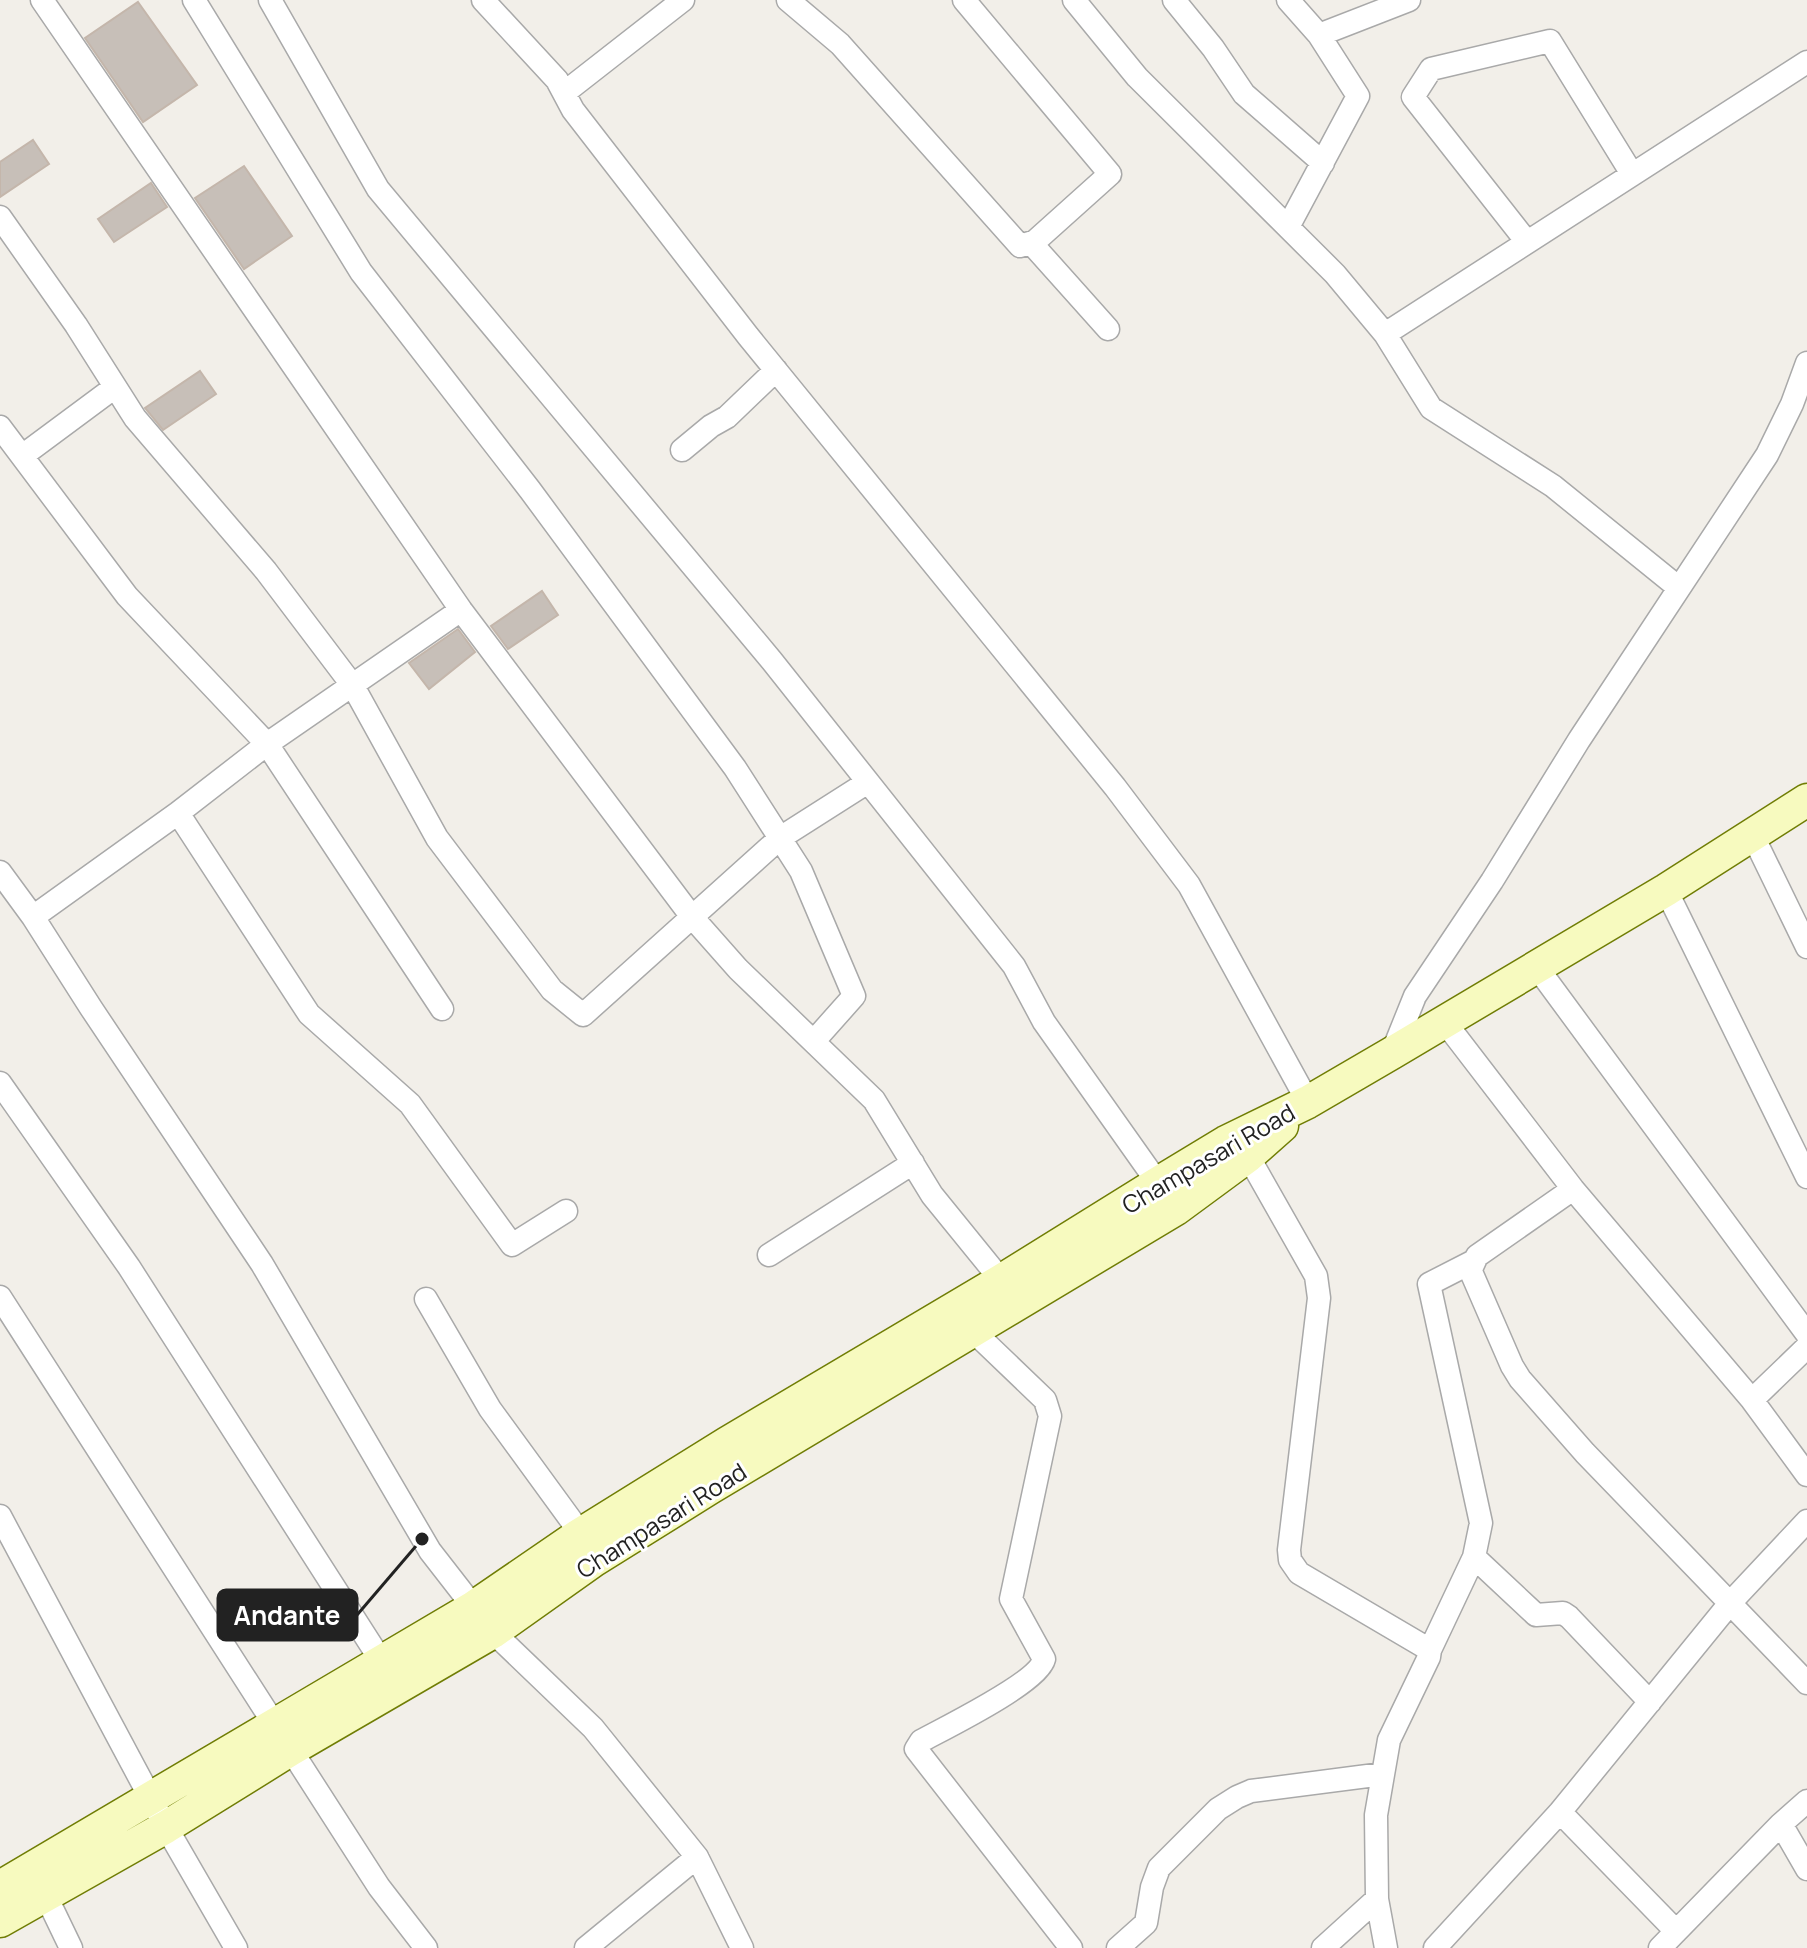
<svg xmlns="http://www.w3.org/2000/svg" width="1807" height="1948" font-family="Manrope,sans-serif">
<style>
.building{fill:#c7bfb8;stroke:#c4b6ab;stroke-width:2}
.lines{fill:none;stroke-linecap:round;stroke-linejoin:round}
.minor-casing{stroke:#a9a9a9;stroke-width:25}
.secondary-casing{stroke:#707d05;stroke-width:35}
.minor{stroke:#fff;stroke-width:22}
.secondary{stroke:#f7fabf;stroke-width:32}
.labels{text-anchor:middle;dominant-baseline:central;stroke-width:6;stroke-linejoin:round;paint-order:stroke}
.street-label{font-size:24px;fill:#222;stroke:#fff}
.leader{fill:none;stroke:#222;stroke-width:3}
.callout-dot{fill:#222;stroke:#fff;stroke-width:3}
.callout{fill:#222;stroke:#222;stroke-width:3}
.callout-label{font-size:26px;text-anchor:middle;font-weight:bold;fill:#fff}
</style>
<rect width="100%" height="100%" fill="#f2efe9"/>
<!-- building -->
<path class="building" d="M138,2L197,85L143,122L85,38Z
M33,140L49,164L0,197V162Z
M244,166L292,236L244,269L195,198Z
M151,183L167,207L114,242L98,219Z
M200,371L216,394L163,430L145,408Z
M542,591L558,615L508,649L491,626Z
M458,629L475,652L429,689L409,663Z"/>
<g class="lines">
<defs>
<path id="minor" d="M42,0L461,610L692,917L738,969L874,1100L932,1195L1010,1291
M194,0L361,272L530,490L735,768L801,871L854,996L814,1041
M270,0L378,189L772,661L1014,966L1044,1022L1165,1193
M483,0L557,80L573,110L748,336L1115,787L1189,885L1308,1102
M788,0L840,44L1020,246L1036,241
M964,0L1110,174L1032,244L1108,329
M1074,0L1137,77L1335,274L1385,334L1431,408L1553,486L1679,588
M1174,0L1213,48L1244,94L1323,163
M1288,0L1319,35L1409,0
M564,93L683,0
M0,217L76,325L135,418L266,571L353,686L437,838L552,990L583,1015L780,838L868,782
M1288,227L1358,96L1319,35
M1527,242L1413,97L1431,69L1550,41L1632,174
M1385,334L1807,62
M0,427L127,596L267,744L442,1009
M682,450L711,426L727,417L776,370
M22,456L115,387
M178,813L309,1014L410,1104L512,1245L566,1211
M1752,834L1807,947
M0,872L33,917L91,1008L262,1264L430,1551L493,1632L593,1728L697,1857L742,1948
M1666,890L1807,1177
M33,917L178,813L267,744L461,610
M1536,966L1807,1334
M1444,1021L1573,1189L1752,1400L1807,1475
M1392,1053L1415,996L1492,881L1579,740L1767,455L1792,404L1807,363
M0,1083L129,1267L389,1673
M1248,1156L1316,1276L1319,1298L1289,1550L1290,1560L1299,1573L1430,1650L1429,1657L1389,1740L1376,1815L1377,1899L1386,1948
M1573,1189L1477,1256L1471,1269L1472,1274L1512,1366L1520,1379L1585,1453L1807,1683
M769,1255L913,1163
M0,1297L379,1887L426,1948
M426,1299L490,1409L571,1520L586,1547
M972,1330L1045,1400L1050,1416L1011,1599L1044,1659C1039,1682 945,1728 921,1741L916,1749L1071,1948
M1752,1400L1807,1347
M0,1516L166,1827L236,1948
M1474,1557L1536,1615L1563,1613L1569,1617L1650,1702
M1430,1650L1474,1557L1481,1523L1429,1284L1474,1261
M1560,1812L1676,1931
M1781,1824L1807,1869
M45,1894L71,1948
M586,1948L697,1857
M1118,1948L1146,1923L1152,1887L1159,1868L1218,1809L1237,1797L1251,1791L1383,1774
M1323,1948L1377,1899
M1435,1948L1560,1812L1731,1602L1807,1521
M1660,1948L1781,1824L1807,1801"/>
<path id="secondary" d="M0,1887L474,1607L579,1535L727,1443L1002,1280L1158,1183L1226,1142L1308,1102L1392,1053L1666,890L1807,800
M0,1921L166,1827L290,1750L493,1632L593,1561L710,1488L1176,1209L1248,1156L1282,1126"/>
</defs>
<!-- minor casing -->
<use href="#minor" class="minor-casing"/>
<!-- secondary casing -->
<use href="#secondary" class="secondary-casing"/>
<!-- minor -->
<use href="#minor" class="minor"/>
<!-- secondary -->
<use href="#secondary" class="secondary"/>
</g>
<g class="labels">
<!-- street labels -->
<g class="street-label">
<text transform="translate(1208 1158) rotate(-30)">Champasari Road</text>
<text transform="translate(661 1520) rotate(-32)">Champasari Road</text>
</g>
</g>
<!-- callouts -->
<path class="leader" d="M422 1539L357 1615"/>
<circle class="callout-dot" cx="422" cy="1539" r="8"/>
<rect class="callout" x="218" y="1590" width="139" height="50" rx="8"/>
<g class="callout-label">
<text x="287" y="1625">Andante</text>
</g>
</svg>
